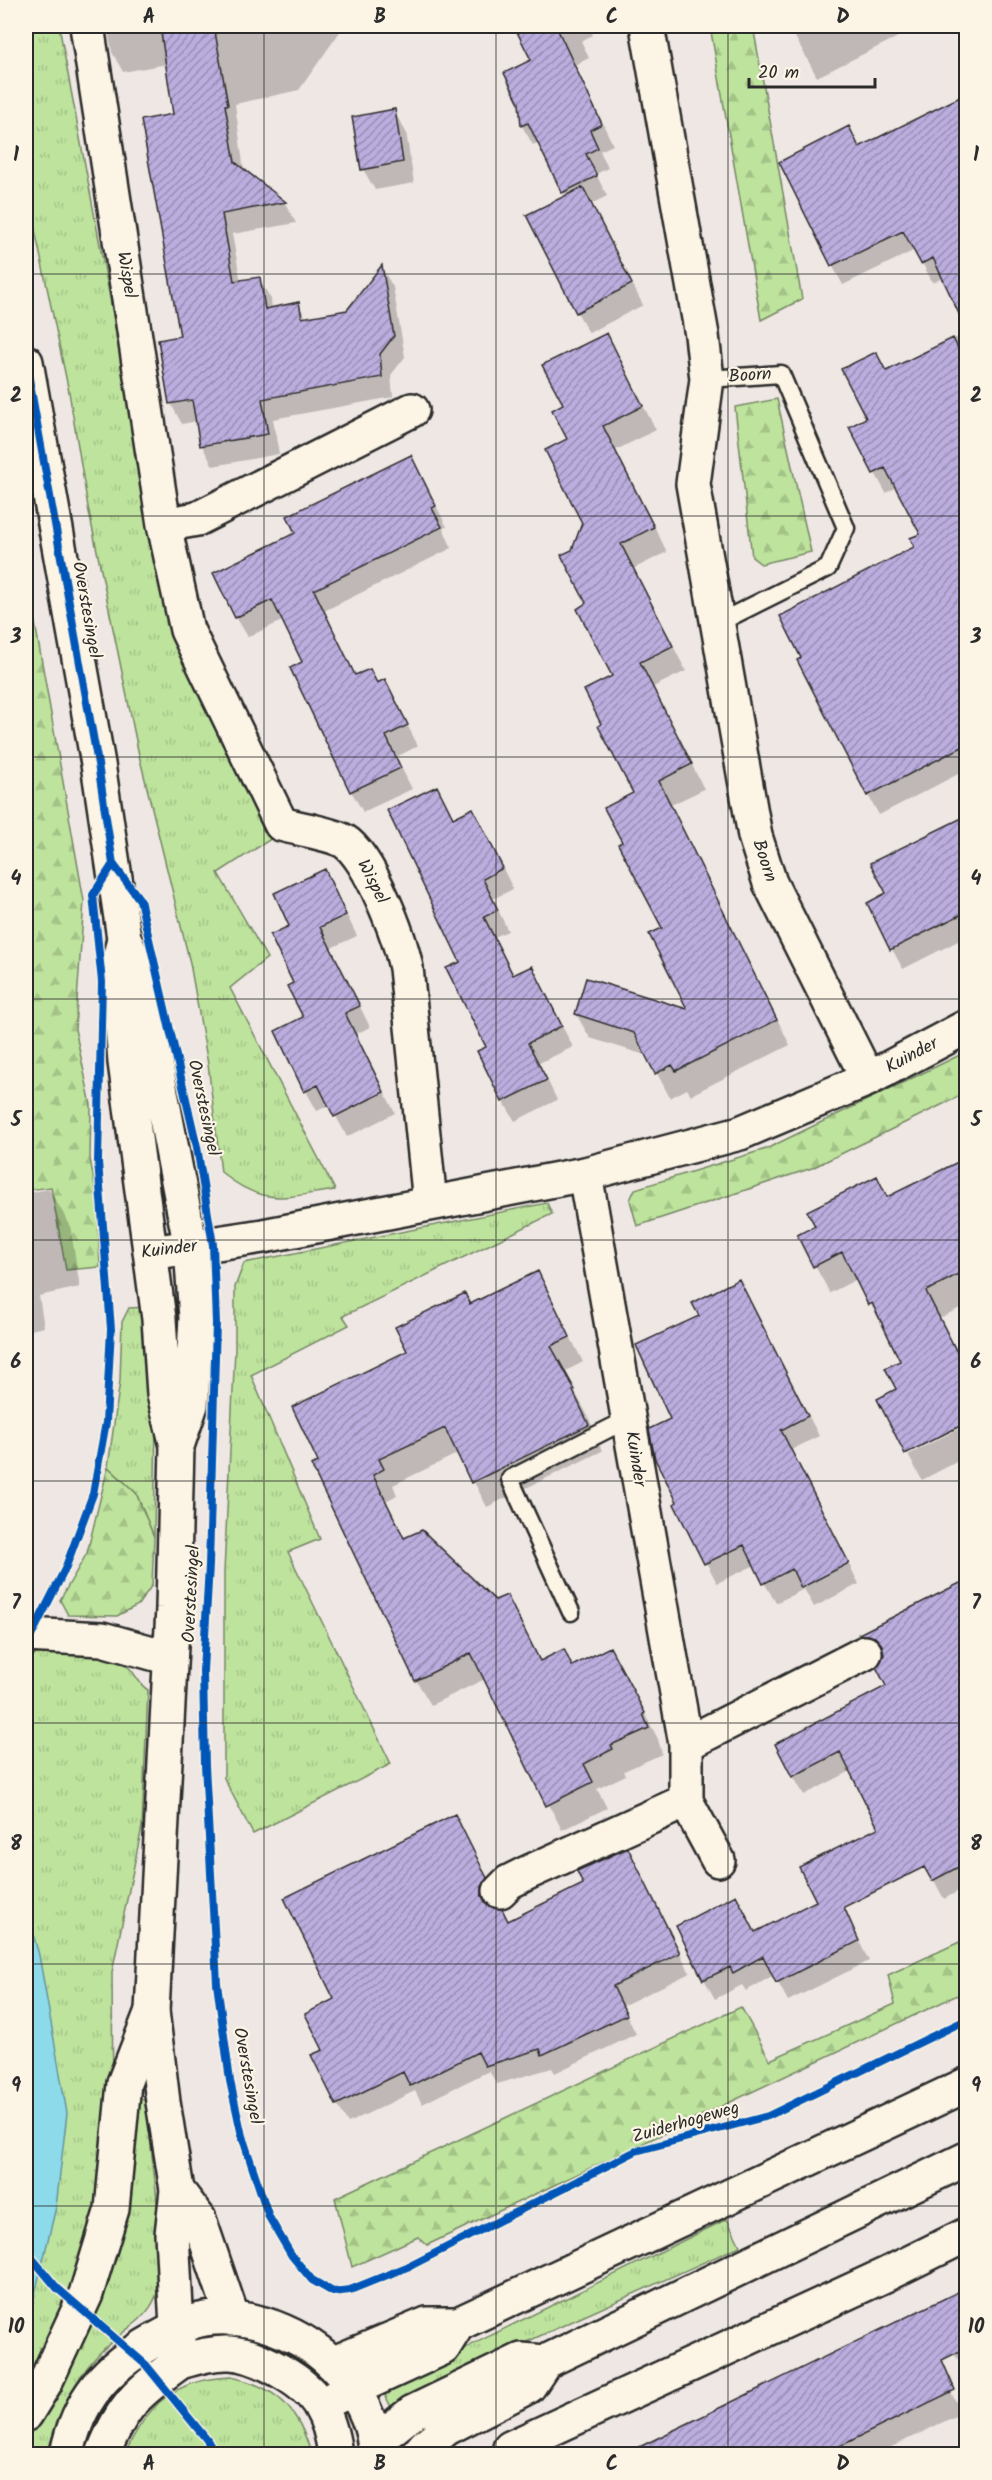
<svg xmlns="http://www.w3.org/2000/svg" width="992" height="2480" font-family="Kalam,sans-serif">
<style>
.grass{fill:url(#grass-tufts);stroke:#748764;stroke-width:1.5}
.forest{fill:url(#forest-firs);stroke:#748764;stroke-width:1.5}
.water{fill:#8cdaea;stroke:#65949e;stroke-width:1.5}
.shadow{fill:#0003}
.building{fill:url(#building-hatch);stroke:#2b2b2b;stroke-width:1.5}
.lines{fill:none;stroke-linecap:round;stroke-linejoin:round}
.lane-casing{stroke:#2b2b2b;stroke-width:21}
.street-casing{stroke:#2b2b2b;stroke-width:38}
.secondary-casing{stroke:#2b2b2b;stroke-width:38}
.primary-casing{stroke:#2b2b2b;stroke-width:38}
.lane{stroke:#fcf5e5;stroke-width:16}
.street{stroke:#fcf5e5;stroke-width:33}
.secondary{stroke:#fcf5e5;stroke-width:33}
.primary{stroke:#fcf5e5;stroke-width:33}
.cycleway-casing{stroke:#fcf5e5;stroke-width:11}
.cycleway{stroke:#0057b8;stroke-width:8}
.grid{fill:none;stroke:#2b2b2b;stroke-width:1.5;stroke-opacity:0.55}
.labels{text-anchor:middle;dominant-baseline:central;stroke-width:4.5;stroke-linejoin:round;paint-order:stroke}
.street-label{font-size:18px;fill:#2b2b2b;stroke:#fcf5e5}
.neatline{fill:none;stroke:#2b2b2b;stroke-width:2}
.grid-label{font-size:20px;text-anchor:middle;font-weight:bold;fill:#2b2b2b}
</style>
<defs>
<pattern id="grass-tufts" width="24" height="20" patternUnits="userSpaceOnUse" patternTransform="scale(1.5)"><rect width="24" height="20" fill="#bee39d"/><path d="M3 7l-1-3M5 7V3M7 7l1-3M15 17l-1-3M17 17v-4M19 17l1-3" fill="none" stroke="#a3c387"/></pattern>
<pattern id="forest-firs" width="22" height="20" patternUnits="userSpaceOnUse" patternTransform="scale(1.5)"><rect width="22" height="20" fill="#bee39d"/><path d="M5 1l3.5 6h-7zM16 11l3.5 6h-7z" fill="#a3c387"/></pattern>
<pattern id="building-hatch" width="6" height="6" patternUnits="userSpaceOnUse" patternTransform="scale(1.5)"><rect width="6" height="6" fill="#bbadde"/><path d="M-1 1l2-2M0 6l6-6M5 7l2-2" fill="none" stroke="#988db4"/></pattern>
</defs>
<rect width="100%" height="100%" fill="#efe7e4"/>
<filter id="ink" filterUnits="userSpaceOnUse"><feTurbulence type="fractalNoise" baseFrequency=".0167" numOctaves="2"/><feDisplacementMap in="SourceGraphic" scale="12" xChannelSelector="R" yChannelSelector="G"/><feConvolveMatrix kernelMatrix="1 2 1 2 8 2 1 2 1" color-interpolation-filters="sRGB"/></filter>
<g filter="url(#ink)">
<!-- grass -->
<path class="grass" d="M26,26H59L173,635L280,833L218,873L267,958L230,988L335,1190C285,1197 263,1207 221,1172L208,1064L190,963L139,755L88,507L69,392L26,187Z
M547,1203L552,1214L343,1316L349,1325L251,1375L320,1539L288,1552L391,1764L253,1834L224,1778V1572L235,1350V1287L244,1263Z
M148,1307L156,1419L154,1537L136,1493L108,1467L120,1381L122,1322L129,1308Z
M43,1652C68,1654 101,1650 123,1663C135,1669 137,1684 148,1690L142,1827L112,1972L113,2105L90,2247L26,2394V1658Z
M142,2099L146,2101L164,2263C155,2326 134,2316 97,2356C71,2384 57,2418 47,2454H26V2439L41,2417L128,2197L139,2100Z
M727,2219L740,2246L513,2348L391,2407L382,2389Z
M231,2377C277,2387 299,2409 311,2454H125C147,2404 175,2379 231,2377Z"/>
<!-- forest -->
<path class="forest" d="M710,26H753L802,299L761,320Z
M777,399L811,552L761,564L752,557L735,407Z
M26,572L84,901L75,1029L91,1105L90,1158L97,1200L100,1267L66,1270L51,1187L28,1190L26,1175Z
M966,1052V1093L812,1168L637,1226L630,1200L635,1189L766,1149Z
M108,1467L136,1493L154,1537L152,1585L138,1605L117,1616L68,1615L60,1600L87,1553Z
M966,1939V1991L427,2245L418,2237L352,2267L335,2198L741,2007L770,2060L895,2004L888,1975Z"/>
<!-- water -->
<path class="water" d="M26,1909L39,1955L67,2113L56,2207L26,2331Z"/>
<!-- shadow -->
<path class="shadow" d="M107,26H344L299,90L235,104L244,171L285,203L296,223L232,234L241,282L259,279L271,299L272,309L298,304L307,319L348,312L382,268L393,287L405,357L391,375L393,397L273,419L279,454L213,466L202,446L197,421L182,424L171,404L182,338L174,115L167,64L123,72L112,52Z
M517,26H589L593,35L581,41L589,58L575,65L613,145L600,151L608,168L596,174L607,196L591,204L643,305L589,333L577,312L566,197L539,142L533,145L522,126L520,103L533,60Z
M789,26H920L817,77Z
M966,95V215L959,219L966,236V326L944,277L933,283L915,250L843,285L832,265L860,149Z
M394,111L406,132L414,183L375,190L363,169Z
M966,333V452L935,468L960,515L966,511V770L879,815L868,795L916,547L922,534L897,487L886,493L875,473L868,419L886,372Z
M606,335L656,430L616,450L667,552L633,569L686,671L653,687L704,789L671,805L790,1045L691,1095L687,1089L670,1098L648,1056L590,1038L576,1014L690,1012L664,928L624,843L635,794L603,725L614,676L573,551L584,523L565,405Z
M411,457L447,527L443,528L452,548L324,611L356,677L378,685L385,681L418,746L396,757L412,789L363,812L351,791L304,663L284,620L248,637L236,617L297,533Z
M437,787L454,819L484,830L513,889L493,899L508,931L494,937L514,976L532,968L573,1047L539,1063L557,1100L515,1121L503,1101L462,962Z
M966,817V937L903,969L892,949L888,894L872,864Z
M325,871L357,936L331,948L370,1027L356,1034L395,1113L347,1137L330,1105L317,1111L306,1091L305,1018L295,984L291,926Z
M966,1159V1305L940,1318L961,1358L966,1355V1421L906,1452L898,1390L902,1362L857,1279L830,1293L815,1266L817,1227L877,1178L888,1198Z
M49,1189L70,1225L80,1287L39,1296L44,1327L31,1330L29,1341L26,1340V1193Z
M538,1273L583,1362L564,1372L588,1416L602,1451L487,1507L459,1453L393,1485L397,1495L386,1501L405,1539L495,1602L506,1597L541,1668L564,1651L573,1667L610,1649L624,1674L658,1739L662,1754L624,1771L626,1775L597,1789L607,1808L562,1830L485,1679L431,1705L416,1680L320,1462L409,1352L470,1306Z
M750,1301L819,1436L791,1450L859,1584L814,1607L804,1589L776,1603L765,1584L799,1567L755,1565L717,1583L676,1505L679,1503L672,1419Z
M966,1425V1457L922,1480L908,1455Z
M966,1581V1773L877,1820L851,1771L804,1795L793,1776L888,1687L885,1655L872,1653L861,1635Z
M966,1821V1887L944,1899L916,1847Z
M466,1835L497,1898L492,1907L508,1922L638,1869L690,1973L622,2006L636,2034L555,2073L552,2068L497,2084L489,2071L422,2104L415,2091L348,2123L337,2104L325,2050L336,2000Z
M835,1893L869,1961L788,2001L774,1975L746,1991L742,1985L715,1999L704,1979L755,1933Z
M966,2290V2366L930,2333L918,2313Z
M922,2338L962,2413L877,2454H639L637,2450Z"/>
<!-- building -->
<path class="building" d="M160,26H214L228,105H225L235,162L286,202L222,214L234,281L260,277L265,309L299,302L302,318L347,310L382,265L394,336L380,354L382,377L262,399L268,434L200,446L192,400L169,404L158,340L180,336L141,120L173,114Z
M514,26H556L602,124L590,130L598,148L586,154L597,176L562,193L528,123L521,126L519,103L504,73L531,60Z
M966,94V329L933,258L921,264L903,231L831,266L779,162L849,126L859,147Z
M395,109L403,162L361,170L352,117Z
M583,187L632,284L576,313L526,215Z
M607,333L643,406L603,426L654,527L621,544L673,646L640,662L692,764L659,781L777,1020L676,1071L672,1065L655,1074L634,1033L575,1014L586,978L687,1009L649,934L662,928L618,844L622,842L604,808L633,793L598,726L601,724L584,690L612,676L577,609L586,603L561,555L572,550L582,523L545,450L567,439L552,410L563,404L542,365Z
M953,338L966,365V745L867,796L797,660L801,658L780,616L914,547L910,538L920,534L885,468L873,474L849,427L866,418L841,369L876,352L886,371Z
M411,455L436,506L432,508L442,527L314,590L355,675L370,669L377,683L385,679L408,725L386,736L401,768L350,792L290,668L302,662L272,600L235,618L213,573L295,533L287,516Z
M437,786L453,818L473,808L503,868L483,879L498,910L484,917L513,975L532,966L562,1026L528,1043L547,1080L502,1102L477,1051L486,1047L446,968L460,962L387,810Z
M966,816V912L890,950L867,903L886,893L870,863Z
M325,869L346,915L320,927L360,1006L345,1013L384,1092L334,1117L318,1085L304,1092L275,1031L303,1017L287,986L293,983L270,935L289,926L274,893Z
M966,1158V1270L926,1291L966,1370V1423L905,1454L877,1399L896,1389L885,1368L900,1361L872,1303L868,1305L842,1252L813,1267L797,1235L815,1226L807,1211L877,1176L887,1197Z
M538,1271L570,1337L551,1346L575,1390L573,1391L589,1425L471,1483L445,1428L379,1459L384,1469L373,1475L404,1538L422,1530L495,1600L507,1595L540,1661L564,1649L572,1666L610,1647L645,1713L643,1714L649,1728L611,1745L613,1749L584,1764L593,1782L546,1806L471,1653L415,1681L311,1465L318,1462L292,1407L407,1351L395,1327L465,1293L470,1304Z
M739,1279L808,1416L781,1430L849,1563L801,1588L792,1569L763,1584L744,1545L704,1564L674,1504L677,1502L655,1459L649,1429L670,1419L636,1345L699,1316L692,1303Z
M966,1580V1863L932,1881L924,1867L844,1907L859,1941L776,1983L763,1956L733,1973L730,1967L703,1980L676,1926L736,1895L755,1932L816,1901L799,1867L878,1828L840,1752L792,1777L775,1744L886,1686L876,1667L884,1655L882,1645L875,1637L859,1634Z
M455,1814L487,1878L482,1887V1896L487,1905L502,1909L508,1921L583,1884L577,1871L628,1848L680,1953L613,1986L627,2015L542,2055L540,2049L485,2066L478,2052L410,2086L403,2072L336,2105L311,2055L323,2050L305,2014L334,1999L284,1898Z
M966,2288V2348L942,2360L955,2390L824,2454H625Z"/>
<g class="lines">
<defs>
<path id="lane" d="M707,379L781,374L846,528L828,568L716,624
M571,1612L510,1479L628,1419"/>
<path id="street" d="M87,26L164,525L187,630L281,824C299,829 329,833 344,841C370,857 400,938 406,968L430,1203
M647,26L702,335L707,379L693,484L755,836L770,883L868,1079
M164,525L197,519L412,410
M585,1174L686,1744V1801L718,1860
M151,1253L263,1236L585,1174L740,1133L868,1079L966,1027
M26,1635L102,1639L170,1658
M686,1744L865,1653
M500,1891L509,1882L527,1873L686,1801
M510,2448L885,2275L966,2235"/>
<path id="secondary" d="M26,362L98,764L124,938L137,968L191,1248L196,1318L191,1405L177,1446
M124,938L118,966L125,1062L159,1319L164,1394L177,1446L173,1608L152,2011L163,2102L177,2190L172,2234L177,2327
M177,2190L199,2219L233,2319"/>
<path id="primary" d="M180,2362C196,2357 213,2352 230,2353C257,2354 307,2382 320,2406C328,2419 333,2439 335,2454
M334,2363L427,2324H458L966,2085
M334,2398L443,2348L458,2324
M26,2414L45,2383L86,2294L112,2209L124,2083L152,2011
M375,2442L413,2412L521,2360L545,2362L966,2159
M67,2454C78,2399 106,2367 155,2340C171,2331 187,2322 205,2319C257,2312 315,2339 346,2379C362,2401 375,2427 375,2454
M103,2454C122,2405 138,2392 180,2362L178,2341
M418,2454L426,2445L447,2428L529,2386L545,2362"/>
</defs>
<!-- lane casing -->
<use href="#lane" class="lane-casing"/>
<!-- street casing -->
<use href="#street" class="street-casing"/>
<!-- secondary casing -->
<use href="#secondary" class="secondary-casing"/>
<!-- primary casing -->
<use href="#primary" class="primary-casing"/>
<!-- lane -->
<use href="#lane" class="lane"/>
<!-- street -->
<use href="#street" class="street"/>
<!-- secondary -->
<use href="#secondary" class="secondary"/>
<!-- primary -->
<use href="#primary" class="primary"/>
<defs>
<path id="cycleway" d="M26,362L98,764L113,864L140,900L197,1147L213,1245L216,1323L209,1565L203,1671L205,1765L217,1983L230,2081L242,2136L269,2217L292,2256L312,2280L333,2292L350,2290L412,2265L636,2151L768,2116L966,2020
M26,1646L65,1569L93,1494L106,1422L111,1329L98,1161L102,982L93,895L113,864
M26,2251L57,2288L146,2365L207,2440L215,2454"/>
</defs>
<!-- cycleway casing -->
<use href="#cycleway" class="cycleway-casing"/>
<!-- cycleway -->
<use href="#cycleway" class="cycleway"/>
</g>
</g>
<!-- grid -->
<path class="grid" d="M264,26V2454M496,26V2454M728,26V2454M26,274H966M26,516H966M26,757H966M26,999H966M26,1240H966M26,1481H966M26,1723H966M26,1964H966M26,2206H966"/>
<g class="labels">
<!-- street labels -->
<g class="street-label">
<text transform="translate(126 275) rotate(81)">Wispel</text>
<text transform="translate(750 376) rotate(-4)">Boorn</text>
<text transform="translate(86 610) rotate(80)">Overstesingel</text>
<text transform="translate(764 861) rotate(72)">Boorn</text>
<text transform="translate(372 882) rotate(63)">Wispel</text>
<text transform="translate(912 1056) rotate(-28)">Kuinder</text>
<text transform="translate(203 1108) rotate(78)">Overstesingel</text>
<text transform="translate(169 1250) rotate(-7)">Kuinder</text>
<text transform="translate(635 1459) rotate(81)">Kuinder</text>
<text transform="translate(192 1594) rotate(-87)">Overstesingel</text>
<text transform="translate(247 2076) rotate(80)">Overstesingel</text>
<text transform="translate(686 2123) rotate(-16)">Zuiderhogeweg</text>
</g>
</g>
<!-- margin -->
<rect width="992" height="2480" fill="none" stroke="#fcf5e5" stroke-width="66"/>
<!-- scale -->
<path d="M749 78v9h126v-9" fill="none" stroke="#2b2b2b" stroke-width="3"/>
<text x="758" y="78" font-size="18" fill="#2b2b2b" stroke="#fcf5e5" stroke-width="4.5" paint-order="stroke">20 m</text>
<rect x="33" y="33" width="926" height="2414" class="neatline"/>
<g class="grid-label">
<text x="149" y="23">A</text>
<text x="380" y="23">B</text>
<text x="612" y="23">C</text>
<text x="843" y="23">D</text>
<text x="16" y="161">1</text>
<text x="976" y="161">1</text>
<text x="16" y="402">2</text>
<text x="976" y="402">2</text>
<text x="16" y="643">3</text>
<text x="976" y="643">3</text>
<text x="16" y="885">4</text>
<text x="976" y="885">4</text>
<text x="16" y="1126">5</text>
<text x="976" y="1126">5</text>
<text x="16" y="1368">6</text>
<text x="976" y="1368">6</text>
<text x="16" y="1609">7</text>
<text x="976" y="1609">7</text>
<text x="16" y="1850">8</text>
<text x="976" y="1850">8</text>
<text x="16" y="2092">9</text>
<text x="976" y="2092">9</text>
<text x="16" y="2333">10</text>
<text x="976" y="2333">10</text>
<text x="149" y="2470">A</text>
<text x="380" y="2470">B</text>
<text x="612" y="2470">C</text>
<text x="843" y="2470">D</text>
</g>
</svg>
